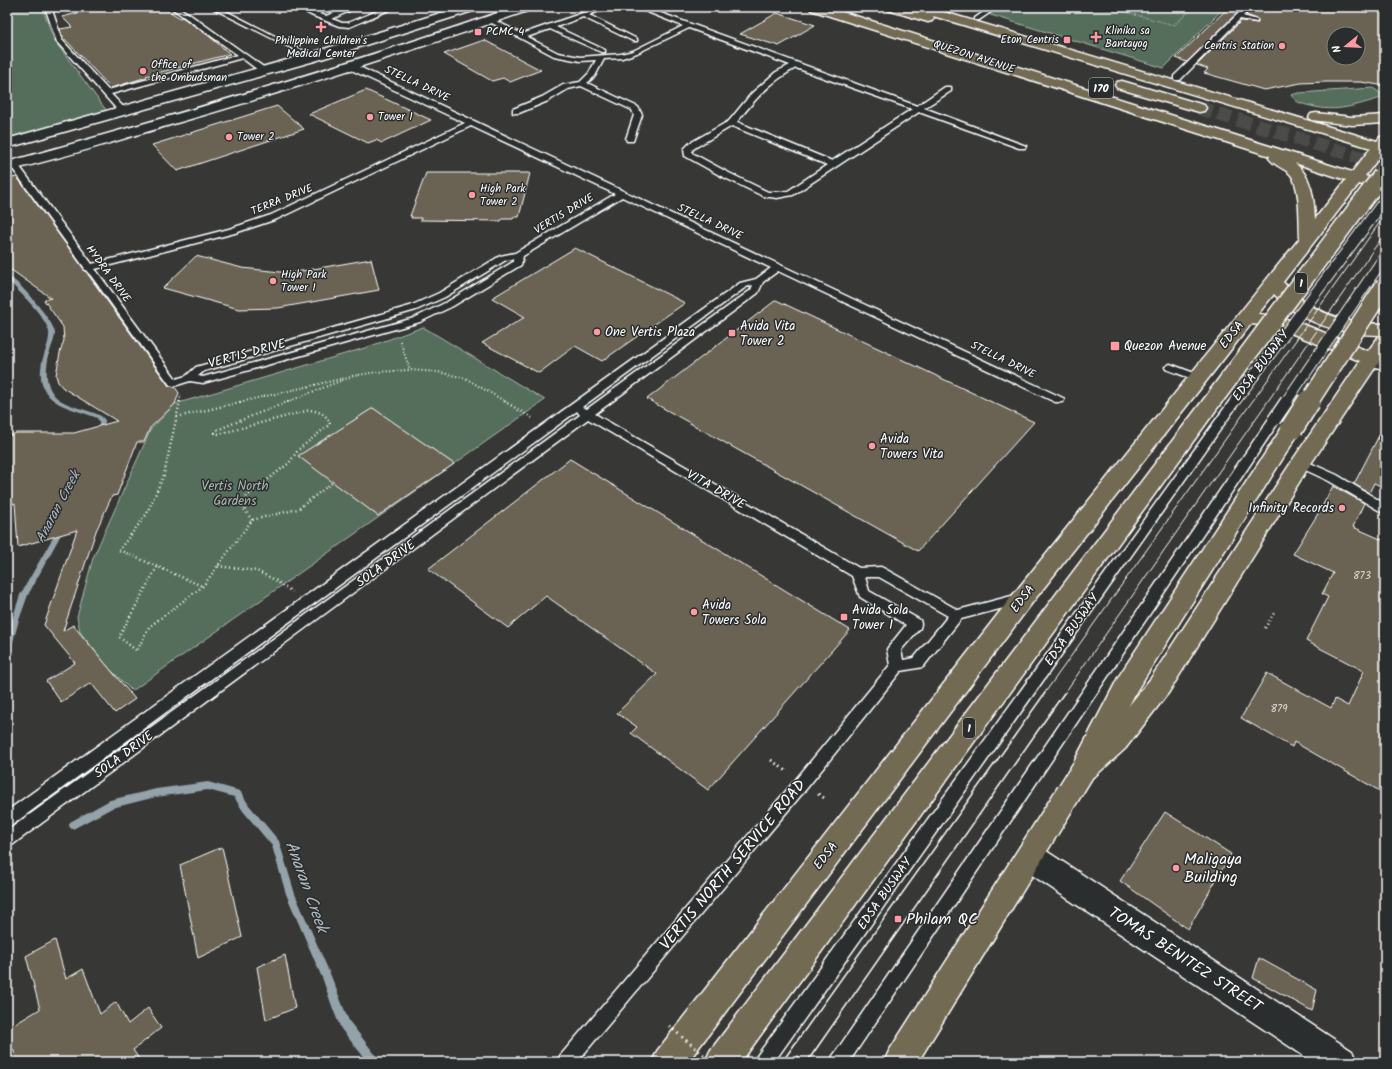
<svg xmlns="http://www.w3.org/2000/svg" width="1392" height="1069" font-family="Kalam,sans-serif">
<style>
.green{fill:#546e5c;stroke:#aab6ae}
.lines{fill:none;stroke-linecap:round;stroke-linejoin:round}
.stream{fill:#94a2aa;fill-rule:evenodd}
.building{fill:#6b6453;stroke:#fff;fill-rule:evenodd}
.primary-tunnel{stroke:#4b4c49;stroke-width:14;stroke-dasharray:14 6;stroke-linecap:butt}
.lane-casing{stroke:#fff;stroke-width:3}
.street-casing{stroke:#fff;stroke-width:3}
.secondary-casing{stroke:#fff;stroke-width:3}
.primary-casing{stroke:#fff;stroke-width:3}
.highway-casing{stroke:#fff;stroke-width:3}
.path-far3{stroke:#fff;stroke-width:1.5;stroke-dasharray:0.5 2;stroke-linecap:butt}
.path-far2{stroke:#fff;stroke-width:2;stroke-dasharray:1 2.5;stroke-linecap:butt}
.path-far1{stroke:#fff;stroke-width:2.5;stroke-dasharray:1 3;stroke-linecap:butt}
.path{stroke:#fff;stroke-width:3;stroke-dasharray:1.5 4;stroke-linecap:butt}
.lane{fill:#2a2d2e;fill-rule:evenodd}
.street{fill:#2a2d2e;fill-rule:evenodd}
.secondary{fill:#2a2d2e;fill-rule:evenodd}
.primary{fill:#736b52;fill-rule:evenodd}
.highway{fill:#736b52;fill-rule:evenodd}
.tram-far1{stroke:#fff;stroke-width:1}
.tram{stroke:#fff;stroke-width:1.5}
.lane-bridge-far1-casing{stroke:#fff;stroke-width:12;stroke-linecap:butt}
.lane-bridge-casing{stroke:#fff;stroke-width:15;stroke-linecap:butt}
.highway-bridge-far2-casing{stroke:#fff;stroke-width:16;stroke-linecap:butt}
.highway-bridge-far1-casing{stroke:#fff;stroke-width:20;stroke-linecap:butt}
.highway-bridge-casing{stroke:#fff;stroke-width:25;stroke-linecap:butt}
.path-bridge{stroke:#fff;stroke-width:3;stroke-dasharray:1.5 4;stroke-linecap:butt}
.lane-bridge-far1{stroke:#2a2d2e;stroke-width:10}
.lane-bridge{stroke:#2a2d2e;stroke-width:12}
.highway-bridge-far2{stroke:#736b52;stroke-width:14}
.highway-bridge-far1{stroke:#736b52;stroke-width:17}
.highway-bridge{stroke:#736b52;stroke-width:22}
.poi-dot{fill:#ff9aa2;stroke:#2a2d2e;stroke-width:1.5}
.labels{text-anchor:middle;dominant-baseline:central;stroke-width:3;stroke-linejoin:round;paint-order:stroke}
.far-poi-label{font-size:11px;fill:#fff;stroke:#2a2d2e;text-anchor:start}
.far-street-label{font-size:11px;fill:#fff;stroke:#2a2d2e}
.number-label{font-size:11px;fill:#dad8d4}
.shield{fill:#2a2d2e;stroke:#bfc0c0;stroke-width:1}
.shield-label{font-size:12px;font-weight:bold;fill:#fff}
.poi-label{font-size:13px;fill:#fff;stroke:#2a2d2e;text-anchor:start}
.street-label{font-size:13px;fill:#fff;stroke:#2a2d2e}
.park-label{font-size:13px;fill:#aab6ae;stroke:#2a2d2e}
.water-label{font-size:14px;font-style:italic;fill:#afb9bf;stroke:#2a2d2e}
.near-poi-label{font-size:16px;fill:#fff;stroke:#2a2d2e;text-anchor:start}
.near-street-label{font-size:16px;fill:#fff;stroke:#2a2d2e}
.near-water-label{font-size:17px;font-style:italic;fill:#afb9bf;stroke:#2a2d2e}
</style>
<rect width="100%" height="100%" fill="#373835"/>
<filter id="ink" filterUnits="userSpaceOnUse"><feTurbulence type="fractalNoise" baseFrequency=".025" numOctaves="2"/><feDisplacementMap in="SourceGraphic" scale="8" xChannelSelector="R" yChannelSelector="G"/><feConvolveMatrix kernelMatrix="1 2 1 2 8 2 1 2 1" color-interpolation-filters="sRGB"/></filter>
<g filter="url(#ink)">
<!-- green -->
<path class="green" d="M7,7H42L54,40L109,114L7,141Z
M991,7H1225L1164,68L984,13Z
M1373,88L1383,95L1381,98C1357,105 1336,113 1311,106C1302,104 1296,103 1291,95L1299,93Z
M423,327L545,400L132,691L108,667L80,632L77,617L93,558L151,429L175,404L365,348Z"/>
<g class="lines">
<!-- stream -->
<path class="stream" d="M7,275C18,280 54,321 55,333C55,338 53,343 51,348C46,364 43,384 56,397C68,407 87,409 101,416L105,420L104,436H102L99,434V421L97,418C68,406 34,405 42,362C44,353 50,342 49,332C47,318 18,290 7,280Z
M61,526L64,529L28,595L19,620L11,649L10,651L7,652V635L20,595L59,527Z
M208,782L240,791L249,805L279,841L295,894L331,976L349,1021L378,1058L379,1062H368L341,1029L333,1009L323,980L286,894L272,846L243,811L234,797L208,790L156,797L112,808L73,829L70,828L69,825L70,822L110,800L156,789Z"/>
</g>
<!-- building -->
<path class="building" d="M101,7H163L180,18L182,17L209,36L230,54L146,76L147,77L111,88L62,36L60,29L72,27L62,17Z
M1229,7H1243L1187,62L1176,58Z
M1254,7H1385V86L1361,82H1325L1301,83L1264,90L1204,73L1208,69L1197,65L1241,21L1258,23L1257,19L1246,15ZM1334,34H1358V58H1334Z
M777,13L815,25L779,46L740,34Z
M484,40L541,70L510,82L503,78L492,81L444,54Z
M366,90L431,120L382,143L376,140L368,143L309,114Z
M277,106L304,129L177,171L152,145Z
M426,173H530L519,217H514L513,219H502L501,221L420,220L421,218H411L412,216H410Z
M17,177L169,386L175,387L179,393L175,404L150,428L144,442H137L117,495L112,496L96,531L63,631L73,625L135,699L115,713L91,683L61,702L46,681L75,663L44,625L77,530L18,547L15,503L7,506V437L16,433H74L117,421L63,388L58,382L56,375L60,353L64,340L63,327L44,300L51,298L7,267V179Z
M575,248L685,303L602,361L575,346L539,373L482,343L525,317L492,298Z
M196,256L242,268L290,273L371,259L379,290L278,308L239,309L163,288Z
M776,300L1034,422L918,551L647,399Z
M373,408L454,464L378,516L298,456Z
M1385,424V488L1374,483L1369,493L1354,484Z
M570,459L850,630L708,790L631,733L637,727L617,713L657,674L546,596L508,628L428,569Z
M1333,486L1364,503L1353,527L1385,541V794L1294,742L1292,747L1241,718L1267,673L1331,708L1335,699L1348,706L1364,671L1306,641L1328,597L1322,594L1333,573L1293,554L1319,512Z
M1165,812L1231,854L1188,929L1120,881Z
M222,847L242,937L198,958L180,865Z
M55,940L66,979L83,969L100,1014L116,1002L128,1024L148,1008L161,1028L133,1050L141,1062H18L13,1049L11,1050L7,1029L40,1009L26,956Z
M285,955L295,1008L266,1020L257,967Z
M1259,958L1317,990L1312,1011L1253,978Z"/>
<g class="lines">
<!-- primary-tunnel -->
<path class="primary-tunnel" d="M1199,108L1385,165"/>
<defs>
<path id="lane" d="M45,7H51L62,40L108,90L238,55L170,7H178L189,14L269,71L268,73H262L242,58L111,94L128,112L127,114H121L57,42Z
M210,7H218L316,57L311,58Z
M324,7H332L319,14L326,16L349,7H358L332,19L342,23H348L387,7H396L349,27L339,26L311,15L302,10L305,8L314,11Z
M448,7H456L463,11L458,12Z
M600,7H609L589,15L637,39V41H633L583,17L556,27L605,50V52H601L550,29L527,37L558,53L580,57L621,54L633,51L683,26L635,7H644L917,106L945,87H951V91L924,108L1026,146L1025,148H1019L919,112L793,195L777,198L763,196L721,176L685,156L684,149L690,143L729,121L752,93L776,72L790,65L689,28L637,53L622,58L604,59L595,76L587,83L638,107L642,115L633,141H627L626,139L634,115L632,110L581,86L568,89L548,101L519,113H513V109L542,97L563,85L580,82L589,73L596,60L580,61L554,56L488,21V19H492L522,34ZM796,68L912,109L832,161L737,122C754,100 771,81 796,68ZM732,126L827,165L788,191L777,192H768L727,172L692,153V150L696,147Z
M991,7H998L979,20H975V18Z
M1245,7H1252L1243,16L1257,20V22L1240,19L1180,80H1174V76Z
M347,64H353L1063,398L1064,400L1063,402H1055L778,271L763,282L758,293L595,414L859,568L881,567L885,569L958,610L1023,593L1027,594L1029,598L1027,602L1023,603L961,619L923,667L901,671L807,788L577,1062H557L560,1056L797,778L890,665L887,649L906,625L860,597L852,576L588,419L12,845L7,847V831L258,650L580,415L577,411L12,825L7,827V811L740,283L756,279L771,268L622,197L523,256L521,265L453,306L420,322L203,383L190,381L174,386L170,385L87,270H85L84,267L10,165L11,163H17L92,264L229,229L271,215L465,123L347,68ZM471,126L615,194L515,253L500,256L439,293L410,306L196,367L186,376L176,379L95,269L235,233L277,219ZM513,259V262L447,302L414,318L203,377L198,376L204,371L416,310L445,297L506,260ZM753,285L751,290L587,409L582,407L746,287ZM865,577H879L948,616L914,658L903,660L901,650L920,628L921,624L920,620L869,591Z
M1170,364L1202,376L1203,378L1198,381L1166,369L1165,367Z
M1235,398L1239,399L1240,401L1239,403L774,1062H754L757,1056L1231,399Z
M1274,416L1278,417L1279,420L1278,423L849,1062H830L833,1056L1270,417Z
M1301,459L1337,475L1385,504V514L1329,481L1297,466L1295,463L1297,460Z"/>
<path id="street" d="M1371,353L1385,357V370L1364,363L1362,359L1364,355Z
M1030,844L1040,847L1352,1051L1357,1062H1313L1020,867L1016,857L1020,847Z"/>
<path id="secondary" d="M460,7H478L476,10L318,60L7,148V139L308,54Z
M515,7H532L530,10C411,51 291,90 170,125C116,141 62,158 7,171V162C178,115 347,65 515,7Z"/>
<path id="primary" d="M809,7H827L1352,172L1371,148L933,16L934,18L932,21L928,22L888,10L886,7L909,8L908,7H927L1377,141L1380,137L1385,136V152H1383L1365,176L1385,182V192L1359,184L1283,282C1310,313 1345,324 1385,324V353L1308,468L1169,692L1125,749L1095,776L1086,780L1077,776L1073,768L1077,760L1107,733L1151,678L1294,458L1360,361L1276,327L1251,324L1032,603L688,1062H652L657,1051L1016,591L1300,238C1299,222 1301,189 1291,175C1285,168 1274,166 1269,158L1270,156L811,10ZM1295,163L1346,180L1315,219C1314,198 1312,177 1295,163ZM1274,294C1300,323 1342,335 1380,335L1368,351C1334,338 1294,316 1258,314Z
M1122,81L1204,105L1206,108L1204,111L1199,112L1117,88L1115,85L1117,82Z
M1316,113L1352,117L1385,115V123L1352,125L1311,120L1309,117L1311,114Z"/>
<path id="highway" d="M1217,389L1224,391L1227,395L1224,399L741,1062H705L710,1051L1210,391Z
M1292,421L1299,423L1302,428L1137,690L1092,778L918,1062H884L889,1051L1074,762L1119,676L1285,423Z"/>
</defs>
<!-- lane casing -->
<use href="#lane" class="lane-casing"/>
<!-- street casing -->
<use href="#street" class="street-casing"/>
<!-- secondary casing -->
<use href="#secondary" class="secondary-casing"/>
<!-- primary casing -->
<use href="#primary" class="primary-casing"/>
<!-- highway casing -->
<use href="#highway" class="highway-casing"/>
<!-- path-far3 -->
<path class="path-far3" d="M1124,7L1121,11L1174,25L1194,7"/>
<!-- path-far2 -->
<path class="path-far2" d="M400,341L410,370
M352,376L377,372L410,370L438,372L465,378L506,402
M179,402L181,395
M240,402L345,378
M287,402L353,376"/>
<!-- path-far1 -->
<path class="path-far1" d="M180,401L164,475L146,515L119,550L202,586
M504,401L532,418
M177,417L245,401
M252,520L241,505L247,496L289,463L298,450L330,424C327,414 320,412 310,410L219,434L215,433L217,430L289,401
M218,566L257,571L275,580L292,592
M157,567L119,637L137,651L149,627L203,586L252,520L298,509L333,482
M1265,628L1274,613"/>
<!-- path -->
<path class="path" d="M771,760L788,772
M818,794L826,799
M795,1062L801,1053"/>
<!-- lane -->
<use href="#lane" class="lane"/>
<!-- street -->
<use href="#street" class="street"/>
<!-- secondary -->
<use href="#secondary" class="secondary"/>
<!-- primary -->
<use href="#primary" class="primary"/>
<!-- highway -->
<use href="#highway" class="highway"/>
<!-- tram-far1 -->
<path class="tram-far1" d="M1044,694L1385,215
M1064,694L1385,233"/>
<!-- tram -->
<path class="tram" d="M782,1062L1045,693
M807,1062L1064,693"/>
<defs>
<path id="lane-bridge-far1" d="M1235,401L1385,200
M1286,402L1385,256"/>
<path id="lane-bridge" d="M1274,420L1287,401"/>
<path id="highway-bridge-far2" d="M1381,176L1385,171"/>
<path id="highway-bridge-far1" d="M1217,395L1382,175
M1309,402L1385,285"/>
<path id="highway-bridge" d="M1292,428L1309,401"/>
</defs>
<!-- lane-bridge-far1 casing -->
<use href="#lane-bridge-far1" class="lane-bridge-far1-casing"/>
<!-- lane-bridge casing -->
<use href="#lane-bridge" class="lane-bridge-casing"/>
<!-- highway-bridge-far2 casing -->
<use href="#highway-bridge-far2" class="highway-bridge-far2-casing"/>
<!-- highway-bridge-far1 casing -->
<use href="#highway-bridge-far1" class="highway-bridge-far1-casing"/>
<!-- highway-bridge casing -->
<use href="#highway-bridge" class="highway-bridge-casing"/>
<!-- path-bridge -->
<path class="path-bridge" d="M669,1026L712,1062"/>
<!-- lane-bridge-far1 -->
<use href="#lane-bridge-far1" class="lane-bridge-far1"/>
<!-- lane-bridge -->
<use href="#lane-bridge" class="lane-bridge"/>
<!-- highway-bridge-far2 -->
<use href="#highway-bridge-far2" class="highway-bridge-far2"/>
<!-- highway-bridge-far1 -->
<use href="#highway-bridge-far1" class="highway-bridge-far1"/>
<!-- highway-bridge -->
<use href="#highway-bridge" class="highway-bridge"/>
</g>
</g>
<!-- markers -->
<g class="poi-dot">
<path d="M319 21h4v4h4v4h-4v4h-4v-4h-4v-4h4z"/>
<rect x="474" y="28" width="8" height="8" rx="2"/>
<path d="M1094 31h4v4h4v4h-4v4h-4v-4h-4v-4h4z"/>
<rect x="1063" y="36" width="8" height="8" rx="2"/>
<circle cx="1282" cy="46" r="4"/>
<circle cx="143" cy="71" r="4"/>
<circle cx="370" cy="117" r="4"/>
<circle cx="229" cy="137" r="4"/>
<circle cx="472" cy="195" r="4"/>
<circle cx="273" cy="281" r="4"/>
<circle cx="597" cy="332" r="4"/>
<rect x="728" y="329" width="8" height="8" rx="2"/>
<rect x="1110" y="341" width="10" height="10" rx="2"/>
<circle cx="872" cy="446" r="4"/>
<circle cx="1342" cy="508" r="4"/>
<circle cx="694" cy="612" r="4"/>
<rect x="840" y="613" width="8" height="8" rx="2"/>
<circle cx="1176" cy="868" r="4"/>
<rect x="894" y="915" width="8" height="8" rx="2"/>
</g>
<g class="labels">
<!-- far-poi labels -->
<g class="far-poi-label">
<text x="1105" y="31">Klinika sa<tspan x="1105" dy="13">Bantayog</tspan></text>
<text x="486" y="32">PCMC 4</text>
<text x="1059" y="40" text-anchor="end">Eton Centris</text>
<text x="321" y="41" text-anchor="middle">Philippine Children's<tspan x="321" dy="13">Medical Center</tspan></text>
<text x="1274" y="46" text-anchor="end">Centris Station</text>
<text x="151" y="65">Office of<tspan x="151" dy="13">the Ombudsman</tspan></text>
<text x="378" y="117">Tower 1</text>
<text x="237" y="137">Tower 2</text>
<text x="480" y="189">High Park<tspan x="480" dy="13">Tower 2</tspan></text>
<text x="281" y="275">High Park<tspan x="281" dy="13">Tower 1</tspan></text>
</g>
<!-- far-street labels -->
<g class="far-street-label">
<text transform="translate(974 57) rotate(18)">QUEZON AVENUE</text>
<text transform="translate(417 84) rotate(25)">STELLA DRIVE</text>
<text transform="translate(282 200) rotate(-22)">TERRA DRIVE</text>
<text transform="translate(564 214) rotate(-31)">VERTIS DRIVE</text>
<text transform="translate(710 222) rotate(25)">STELLA DRIVE</text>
<text transform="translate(108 274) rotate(54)">HYDRA DRIVE</text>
<text transform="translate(1003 360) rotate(26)">STELLA DRIVE</text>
</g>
<!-- number labels -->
<g class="number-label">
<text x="1362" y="576">873</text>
<text x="1279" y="709">879</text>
</g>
<!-- shield labels -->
<g class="shield">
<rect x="1089" y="78" width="24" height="20" rx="3"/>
<rect x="1295" y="273" width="12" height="20" rx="3"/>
<rect x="963" y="718" width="12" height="20" rx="3"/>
</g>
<g class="shield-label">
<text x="1101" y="88">170</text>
<text x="1301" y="283">1</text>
<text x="969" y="728">1</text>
</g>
<!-- poi labels -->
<g class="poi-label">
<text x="740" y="326">Avida Vita<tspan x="740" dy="15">Tower 2</tspan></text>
<text x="605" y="332">One Vertis Plaza</text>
<text x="1124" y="346">Quezon Avenue</text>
<text x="880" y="439">Avida<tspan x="880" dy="15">Towers Vita</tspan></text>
<text x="1334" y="508" text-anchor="end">Infinity Records</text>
<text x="702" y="605">Avida<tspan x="702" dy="15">Towers Sola</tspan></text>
<text x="852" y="610">Avida Sola<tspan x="852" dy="15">Tower 1</tspan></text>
</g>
<!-- street labels -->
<g class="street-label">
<text transform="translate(1232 335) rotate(-51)">EDSA</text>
<text transform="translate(247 354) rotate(-15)">VERTIS DRIVE</text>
<text transform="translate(1261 366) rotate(-53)">EDSA BUSWAY</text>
<text transform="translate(716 490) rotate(30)">VITA DRIVE</text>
<text transform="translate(386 564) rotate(-36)">SOLA DRIVE</text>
<text transform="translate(1023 599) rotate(-52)">EDSA</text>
<text transform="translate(1072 630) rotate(-55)">EDSA BUSWAY</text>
<text transform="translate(124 755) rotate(-36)">SOLA DRIVE</text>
<text transform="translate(826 856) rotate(-52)">EDSA</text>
<text transform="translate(885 894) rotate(-55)">EDSA BUSWAY</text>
</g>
<!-- park labels -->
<g class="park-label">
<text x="235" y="486">Vertis North<tspan x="235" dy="15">Gardens</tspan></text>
</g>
<!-- water labels -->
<g class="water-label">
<text transform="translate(58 507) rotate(-62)">Anaran Creek</text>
</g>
<!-- near-poi labels -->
<g class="near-poi-label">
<text x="1184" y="859">Maligaya<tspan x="1184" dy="18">Building</tspan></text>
<text x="906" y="919">Philam QC</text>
</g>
<!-- near-street labels -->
<g class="near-street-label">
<text transform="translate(733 865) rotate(-50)">VERTIS NORTH SERVICE ROAD</text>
<text transform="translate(1185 960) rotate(33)">TOMAS BENITEZ STREET</text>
</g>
<!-- near-water labels -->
<g class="near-water-label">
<text transform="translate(306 887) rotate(70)">Anaran Creek</text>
</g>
</g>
<!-- margin -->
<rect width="1392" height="1069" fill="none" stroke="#2a2d2e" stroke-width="24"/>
<rect x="12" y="12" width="1368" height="1045" fill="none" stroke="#fff" stroke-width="1.5" filter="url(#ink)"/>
<!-- north arrow -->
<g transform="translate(1346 46) rotate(252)"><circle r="19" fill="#2a2d2e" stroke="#7f8182"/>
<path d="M0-3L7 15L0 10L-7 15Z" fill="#ff9aa2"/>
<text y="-6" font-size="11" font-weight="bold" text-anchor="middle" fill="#ffffff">N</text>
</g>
</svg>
